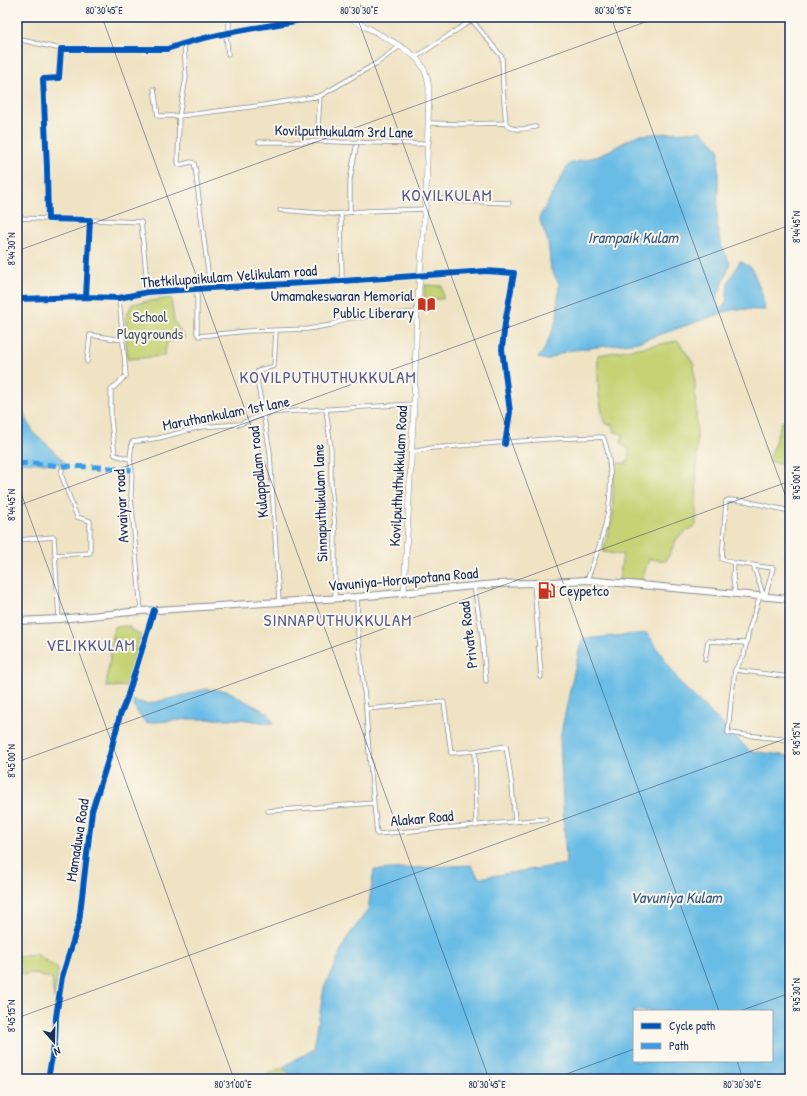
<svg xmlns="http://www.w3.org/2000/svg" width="807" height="1096" font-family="'Patrick Hand',sans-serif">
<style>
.green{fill:#c5d375;stroke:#70816a}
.water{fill:#69bce5;stroke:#4276a2;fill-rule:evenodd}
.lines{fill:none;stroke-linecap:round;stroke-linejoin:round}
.street-casing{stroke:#858991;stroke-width:5}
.secondary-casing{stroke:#858991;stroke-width:6}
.highway-casing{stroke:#858991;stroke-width:8}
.street{stroke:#fff;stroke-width:3.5}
.secondary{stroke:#fff;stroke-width:5}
.highway{stroke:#fff;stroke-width:6}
.quiet{stroke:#3b9de6;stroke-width:5;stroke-dasharray:10 5;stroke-linecap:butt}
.cycleway-casing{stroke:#fbf7ec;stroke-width:8}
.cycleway{stroke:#0057b8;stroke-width:6}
.ticks{fill:none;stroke:#1b2f5e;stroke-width:1;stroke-opacity:0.45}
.labels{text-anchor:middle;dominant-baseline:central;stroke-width:4;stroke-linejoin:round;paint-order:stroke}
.street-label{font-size:15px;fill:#1b2f5e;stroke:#fbf7ec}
.poi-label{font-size:15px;fill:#1b2f5e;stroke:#fbf7ec;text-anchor:end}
.park-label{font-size:15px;fill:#465864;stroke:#fbf7ec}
.water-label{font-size:16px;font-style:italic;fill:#325986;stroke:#fbf7ec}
.quarter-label{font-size:17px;letter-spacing:1px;fill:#545991;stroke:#fbf7ec}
.neatline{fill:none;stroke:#1b2f5e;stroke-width:1.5}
.ticks-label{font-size:10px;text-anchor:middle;fill:#1b2f5e}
</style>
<rect width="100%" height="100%" fill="#fbf7ec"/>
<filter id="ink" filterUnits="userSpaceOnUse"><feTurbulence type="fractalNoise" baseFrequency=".025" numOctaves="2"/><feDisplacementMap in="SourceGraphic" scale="8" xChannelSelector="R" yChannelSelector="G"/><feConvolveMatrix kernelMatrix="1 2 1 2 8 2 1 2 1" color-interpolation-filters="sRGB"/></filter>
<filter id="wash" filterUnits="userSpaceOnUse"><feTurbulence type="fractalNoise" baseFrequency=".012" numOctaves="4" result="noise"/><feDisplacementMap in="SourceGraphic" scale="16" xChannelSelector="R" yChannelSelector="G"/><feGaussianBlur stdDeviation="0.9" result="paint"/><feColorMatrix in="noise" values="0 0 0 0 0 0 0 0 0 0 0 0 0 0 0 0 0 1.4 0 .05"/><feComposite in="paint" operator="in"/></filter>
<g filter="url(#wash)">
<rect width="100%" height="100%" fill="#efe3c4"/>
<!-- green -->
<path class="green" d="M425,285L442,286L443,299H424Z
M171,298L174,321L185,338L167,342L164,356L127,359L126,317L132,304Z
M678,341L694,364L697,438L696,525L677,538L666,561L649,559L641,582L619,580L623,555L603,552L613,515V463H628L629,449L621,444L623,434L614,432V425L606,424C597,402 598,378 598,355Z
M782,421L790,425V468L769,461Z
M129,626L131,630L141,634L126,686L106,687L114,627Z
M36,954L58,969L54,999L52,979L31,973L17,976V956Z
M282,1068L299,1079H264L267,1073Z"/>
<!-- water -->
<path class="water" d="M702,131L719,148L717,226L720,242L730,264L716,301L720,309L726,304L728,283L740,261L752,268L762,294L765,310L734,309L638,342L566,351L547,360L538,358L544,350L557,320L559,283L551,270L548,241L539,218L569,164L599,156L638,135Z
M17,400L35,435L47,444L66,464L17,462Z
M647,633L681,684L750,751L790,756V1079H299L282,1068L314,1048L324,988L347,938L368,910L374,870L471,865L479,878L566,864L560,738L572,681L582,639ZM634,1011H772V1061H634Z
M206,689L228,691L243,700L268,713L274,724L240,719H190L146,723L139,715L131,700L147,704L177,697Z"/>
</g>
<g filter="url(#ink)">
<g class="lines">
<defs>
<path id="street" d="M229,17V33
M226,34L228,54
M17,39L61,49
M184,43L186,78L179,116L178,162L179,165L191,162L194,163L195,167L210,288
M416,57L472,20L502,57L503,88L506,125
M154,89L158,116H179L258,106L320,96L377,63L400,46
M320,96L318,127L321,141
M429,123L462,124L506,123C512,133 526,128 536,127
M259,142H301L321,141L340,142L421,144L429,142
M426,197L459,201L509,203
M280,210L333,214L367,211L425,209
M350,212V180L357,142
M341,214L342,281
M17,218L48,219
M90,220L141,222L148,292
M197,290V333L199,336L248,331L308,329L331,325L349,318L417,312
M86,297L90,220L48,219L47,168L43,79L59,78L61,49H167C215,32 267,27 316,17
M119,298L126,376L111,390V420L115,455L130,459L132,470L131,496L141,611
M17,299L86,297L119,298L148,292L210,288L342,281L486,271L514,273L505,323L502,349L510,412L505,444
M276,331L274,366C268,369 259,367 256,374L270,452L279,602
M87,362L90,335L123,340
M326,409L331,450V484L335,529V597
M411,452L432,448L549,439L603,437C608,448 609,458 610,470C613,509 601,544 587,580
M130,459L132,442L159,438L201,427L240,424L264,414L280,412L414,404
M17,540L54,537L59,619
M56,555L90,553V521L77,517L61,474L63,466
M734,563L733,578L735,593
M753,565L764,597
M534,583L541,677
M474,586L482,636L486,681
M760,596L749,630L744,655L735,670L790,677
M357,597L358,634L366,709L444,702L451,753L475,751L476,826
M765,597L773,568L734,563L722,559L726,501L728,500L745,501L790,511
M705,660L708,641L745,643
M735,670L731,700L728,733L790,740
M366,709C368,751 373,792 377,834L546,819
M475,751L506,746L512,786L515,822
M268,811L374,803"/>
<path id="secondary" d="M350,17C357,23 364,26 372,30C383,37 409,49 417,59C424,66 428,78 429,88L426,197L417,312L414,404L404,592
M48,1079L55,1040L56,1017L62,977L79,922L92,811L110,754L120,715L127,698L154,610"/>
<path id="highway" d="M17,621L59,619L141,611L357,597L495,584L534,583L587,580L790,599"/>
</defs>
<!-- street casing -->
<use href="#street" class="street-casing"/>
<!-- secondary casing -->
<use href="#secondary" class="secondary-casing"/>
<!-- highway casing -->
<use href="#highway" class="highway-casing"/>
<!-- street -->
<use href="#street" class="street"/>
<!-- secondary -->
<use href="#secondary" class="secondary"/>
<!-- highway -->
<use href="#highway" class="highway"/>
<!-- quiet -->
<path class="quiet" d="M17,464L31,463L63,466L99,467L132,470"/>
<defs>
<path id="cycleway" d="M86,297L90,220L48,219L47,168L43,79L59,78L61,49H167C215,32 267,27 316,17
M17,299L86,297L119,298L148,292L210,288L342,281L486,271L514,273L505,323L502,349L510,412L505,444
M48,1079L55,1040L56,1017L62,977L79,922L92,811L110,754L120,715L127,698L154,610"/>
</defs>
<!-- cycleway casing -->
<use href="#cycleway" class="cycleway-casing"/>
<!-- cycleway -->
<use href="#cycleway" class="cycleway"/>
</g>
</g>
<!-- ticks -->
<path class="ticks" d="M102,17L489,1079M357,17L719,1011M611,17L790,508M17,251L659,17M17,482L234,1079M17,506L790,225M17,762L790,481M740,1011L790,993M17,1018L790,737M737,1061L743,1079M553,1079L634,1049"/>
<!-- icons -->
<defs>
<symbol id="library-bare" viewBox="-9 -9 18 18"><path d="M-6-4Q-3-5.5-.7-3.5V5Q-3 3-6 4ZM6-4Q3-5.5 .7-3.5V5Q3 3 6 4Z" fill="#c8321e" stroke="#fbf7ec" stroke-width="2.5" paint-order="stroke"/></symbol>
<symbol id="fuel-bare" viewBox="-9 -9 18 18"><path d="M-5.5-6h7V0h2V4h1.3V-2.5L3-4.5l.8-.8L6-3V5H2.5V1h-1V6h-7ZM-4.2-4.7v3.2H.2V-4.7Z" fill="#c8321e" stroke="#fbf7ec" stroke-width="2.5" paint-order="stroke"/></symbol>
</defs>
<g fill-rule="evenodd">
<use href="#library-bare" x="414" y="292" width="25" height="25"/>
<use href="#fuel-bare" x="534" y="578" width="25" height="25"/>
</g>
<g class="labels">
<!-- street labels -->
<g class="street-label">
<text transform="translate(344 131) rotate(1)">Kovilputhukulam 3rd Lane</text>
<text transform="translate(229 276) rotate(-4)">Thetkilupaikulam Velikulam road</text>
<text transform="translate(226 413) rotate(-11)">Maruthankulam 1st lane</text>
<text transform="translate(258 472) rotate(-96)">Kulappallam road</text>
<text transform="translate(398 476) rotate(-87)">Kovilputhuthukkulam Road</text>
<text transform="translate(320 503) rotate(-92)">Sinnaputhukulam lane</text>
<text transform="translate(121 506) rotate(-93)">Avvaiyar road</text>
<text transform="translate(403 579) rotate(-5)">Vavuniya-Horowpotana Road</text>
<text transform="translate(468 635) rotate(-97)">Private Road</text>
<text transform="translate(422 818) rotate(-5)">Alakar Road</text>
<text transform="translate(77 840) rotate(-81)">Mamaduwa Road</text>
</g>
<!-- poi labels -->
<g class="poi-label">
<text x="414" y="295">Umamakeswaran Memorial<tspan x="414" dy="17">Public Liberary</tspan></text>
<text x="559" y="590" text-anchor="start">Ceypetco</text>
</g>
<!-- park labels -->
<g class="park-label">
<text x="150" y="316">School<tspan x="150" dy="17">Playgrounds</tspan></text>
</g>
<!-- water labels -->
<g class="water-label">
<text x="633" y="237">Irampaik Kulam</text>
<text x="676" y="897">Vavuniya Kulam</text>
</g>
<!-- quarter labels -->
<g class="quarter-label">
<text x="447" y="194">KOVILKULAM</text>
<text x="328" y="376">KOVILPUTHUTHUKKULAM</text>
<text x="338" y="619">SINNAPUTHUKKULAM</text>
<text x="91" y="644">VELIKKULAM</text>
</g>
</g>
<!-- margin -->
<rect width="807" height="1096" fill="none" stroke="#fbf7ec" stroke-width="44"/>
<!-- legend -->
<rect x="633" y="1010" width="140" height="52" fill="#fbf7ec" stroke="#a1a7b3"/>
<rect x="641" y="1023" width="20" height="6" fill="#0057b8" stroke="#a1a7b3"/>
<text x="669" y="1030" font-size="12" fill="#1b2f5e">Cycle path</text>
<rect x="641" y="1043" width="20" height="6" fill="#3b9de6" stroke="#a1a7b3"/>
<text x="669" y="1050" font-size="12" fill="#1b2f5e">Path</text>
<!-- north arrow -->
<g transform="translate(54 1042) rotate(160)" stroke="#fbf7ec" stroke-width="3" paint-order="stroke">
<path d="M0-3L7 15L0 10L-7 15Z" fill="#1b2f5e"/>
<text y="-6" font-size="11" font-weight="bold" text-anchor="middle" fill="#1b2f5e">N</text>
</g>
<rect x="22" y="22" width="763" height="1052" class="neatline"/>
<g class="ticks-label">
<text x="104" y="14">80°30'45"E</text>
<text x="359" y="14">80°30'30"E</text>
<text x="613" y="14">80°30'15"E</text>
<text transform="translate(796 227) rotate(-90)" y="4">8°44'45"N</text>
<text transform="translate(11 249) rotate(-90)" y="4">8°44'30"N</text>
<text transform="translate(796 483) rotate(-90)" y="4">8°45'00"N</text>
<text transform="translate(11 505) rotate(-90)" y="4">8°44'45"N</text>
<text transform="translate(796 739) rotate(-90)" y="4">8°45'15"N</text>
<text transform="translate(11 761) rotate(-90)" y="4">8°45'00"N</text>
<text transform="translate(796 995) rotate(-90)" y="4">8°45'30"N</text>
<text transform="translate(11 1016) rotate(-90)" y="4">8°45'15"N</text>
<text x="233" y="1088">80°31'00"E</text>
<text x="487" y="1088">80°30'45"E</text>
<text x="742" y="1088">80°30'30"E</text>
</g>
</svg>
